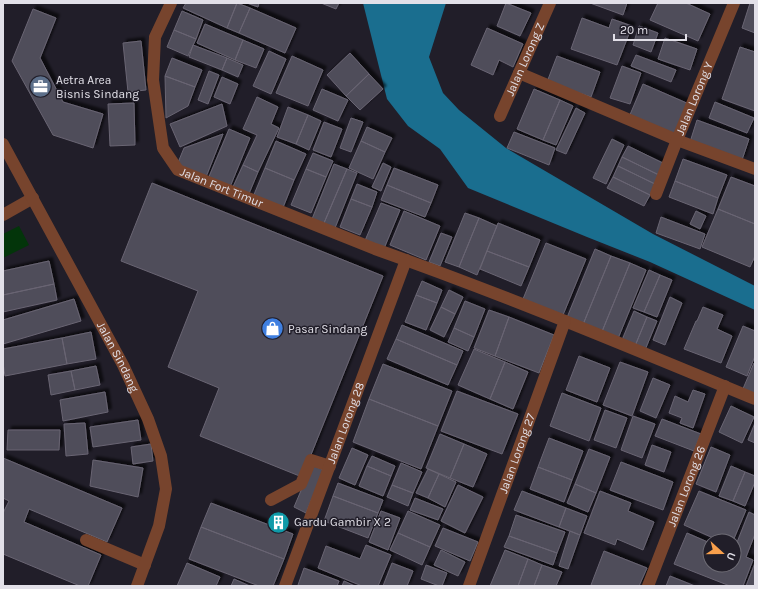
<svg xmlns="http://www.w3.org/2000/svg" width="758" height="589" font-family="Karla,sans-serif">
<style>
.green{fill:#03350a}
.water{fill:#1a6e8f}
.building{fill:#504d5a;stroke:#696573;filter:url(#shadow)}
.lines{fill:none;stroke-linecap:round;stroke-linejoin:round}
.minor{stroke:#77442d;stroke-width:12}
.tertiary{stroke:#77442d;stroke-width:12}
.labels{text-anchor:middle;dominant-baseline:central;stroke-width:3;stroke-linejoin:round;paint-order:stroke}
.street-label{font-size:12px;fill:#e2e0e8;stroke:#211e29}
.poi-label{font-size:12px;fill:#e2e0e8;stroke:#211e29;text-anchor:start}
</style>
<defs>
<filter id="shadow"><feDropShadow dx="3.5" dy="-3.5" stdDeviation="1" flood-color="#0009"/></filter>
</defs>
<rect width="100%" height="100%" fill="#211e29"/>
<!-- green -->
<path class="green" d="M19,226L29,245L3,258V234Z"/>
<!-- water -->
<path class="water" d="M363,3H446L429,57L443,93L459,110L506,148L653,234L755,286V310L650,262L587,237L468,188L440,149L408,126L387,99Z"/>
<!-- building -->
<path class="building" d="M186,3H237L227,28L183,8Z
M237,3L250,8L239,33L227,28Z
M247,3H259L258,7Z
M321,3H339L336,9Z
M506,3L531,13L520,36L497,26Z
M590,3H627L623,15Z
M658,3H686L710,14L698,41L650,20Z
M750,3H755V33L742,28Z
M250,8L296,28L285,53L239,33Z
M33,9L56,18L40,58L63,102L103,114L93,148L53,135L12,61Z
M182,11L203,20L196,39L174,30Z
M582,18L609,28L612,19L632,26L617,65L571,49Z
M205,24L243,40L235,60L197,43Z
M639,26L658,33L651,52L633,45Z
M487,28L523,44L513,67L499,60L493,75L471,65Z
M174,30L196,39L188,56L167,47Z
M665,38L697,49L690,70L658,59Z
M243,40L264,49L256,68L235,60Z
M141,41L146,90L128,92L123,43Z
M193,45L227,58L222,70L189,57Z
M740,47L755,52V111L722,99Z
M269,51L286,59L271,94L253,86Z
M350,53L369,74L346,96L327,75Z
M636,55L676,70L671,82L631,66Z
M292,56L323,70L308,106L276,93Z
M557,56L600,72L591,97L547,82Z
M172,58L202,70L195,87L165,76Z
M227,58L243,65L238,77L222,70Z
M622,66L641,73L630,104L610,98Z
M209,71L219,75L208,104L198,100Z
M369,74L383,89L360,110L346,96Z
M165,76L195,87L188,106L166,118Z
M222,77L238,84L230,104L214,97Z
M643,84L689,104L676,137L629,117Z
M322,89L348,100L338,121L313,110Z
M534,89L560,100L543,140L517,129Z
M257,97L278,107L271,124L279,128L258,172L243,165L257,135L243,129Z
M560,100L573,106L556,145L543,140Z
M715,102L754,118L747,133L709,118Z
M134,103L135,145L110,146L108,104Z
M222,104L227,126L180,147L170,124Z
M288,107L308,115L296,144L277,137Z
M576,108L585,113L566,154L556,150Z
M308,115L321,121L309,150L296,144Z
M351,118L363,122L351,152L340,148Z
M697,120L749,139L742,160L690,142Z
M324,122L342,129L331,157L313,150Z
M367,127L392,138L385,152L361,141Z
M229,129L250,138L230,187L208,179Z
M514,132L555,148L549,165L507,148Z
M223,134L206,177L177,165L184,148Z
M612,139L624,145L606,184L593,178Z
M276,141L306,154L294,180L265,168Z
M361,141L385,152L373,179L349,168Z
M628,146L665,164L659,175L622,157Z
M313,153L333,161L326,177L306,169Z
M622,157L659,175L655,184L618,166Z
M683,159L727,175L718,198L675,181Z
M383,163L391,167L381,191L372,187Z
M334,164L347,169L324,223L312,219Z
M243,165L258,172L248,196L232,189Z
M618,166L655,184L650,195L613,177Z
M265,168L294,180L282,210L253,197Z
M394,168L438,185L431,203L387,185Z
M306,169L326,177L311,213L291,205Z
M347,169L357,173L335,228L324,223Z
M613,177L650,195L644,206L607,188Z
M731,177L755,186V224L718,209Z
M675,181L718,198L713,214L669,197Z
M152,183L383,276L302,477L200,436L219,388L168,367L198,291L121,261Z
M357,184L377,192L372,207L351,199Z
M387,185L431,203L425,217L381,200Z
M351,199L372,207L360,235L340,227Z
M381,203L400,210L383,251L364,243Z
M718,209L755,224V256L750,267L702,247Z
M404,211L440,226L426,260L390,245Z
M696,211L706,216L700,229L690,224Z
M465,213L479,218L459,267L445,262Z
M661,217L705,234L700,249L656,233Z
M479,218L497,226L477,275L459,267Z
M498,223L540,240L529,267L487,251Z
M441,233L452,237L440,266L429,262Z
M546,243L586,259L563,315L523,299Z
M595,249L611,256L582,327L566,320Z
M487,251L529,267L521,286L480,269Z
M611,256L630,263L601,334L582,327Z
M49,261L54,284L3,295V271Z
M630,263L646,270L617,341L601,334Z
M649,270L660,275L644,312L633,308Z
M660,275L672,280L657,317L644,312Z
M422,281L442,290L437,303L416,295Z
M54,284L57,300L3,312V295Z
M449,290L463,297L455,314L441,307Z
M416,295L437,303L426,330L405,322Z
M670,297L682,303L665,345L653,340Z
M74,299L81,321L3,344V320Z
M465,301L485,309L474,337L454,328Z
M441,307L455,314L444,337L430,330Z
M703,307L723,315L717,329L732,336L721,363L684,349L696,321H697Z
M489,310L509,317L495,356L474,348Z
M634,311L647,317L635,346L622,340Z
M509,317L554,335L539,373L495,356Z
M647,317L657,321L645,350L635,346Z
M402,325L463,351L457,365L396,339Z
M743,326L755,331V356L747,376L726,367Z
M454,328L474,337L468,351L448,342Z
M91,332L96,359L67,364L62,338Z
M62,338L67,364L5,376L3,363V349Z
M396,339L457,365L448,385L387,359Z
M474,349L505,362L490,399L458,385Z
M579,356L610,368L597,402L566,390Z
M505,362L528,372L513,409L490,399Z
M620,362L648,372L632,416L603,405Z
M754,363H755V396L742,391Z
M383,364L452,391L438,426L369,399Z
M96,366L100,385L75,390L71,371Z
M71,371L75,390L51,395L48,375Z
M653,378L670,385L656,418L640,411Z
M693,390L705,394L693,428L680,423L682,418L669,413L675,396L688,402Z
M457,391L518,414L502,454L441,431Z
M105,392L108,412L63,421L60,400Z
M562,393L601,408L589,441L550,426Z
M369,399L438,426L421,469L353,442Z
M731,406L754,417L742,443L719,432Z
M605,410L627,418L616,448L594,440Z
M633,416L655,424L642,458L621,450Z
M662,419L701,434L694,451L655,436Z
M138,420L141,440L93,447L90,427Z
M85,423L88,454L66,456L64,424Z
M755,423V443L748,440Z
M8,430H60L59,450H7Z
M440,434L464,444L450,478L426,468Z
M549,438L583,451L572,480L538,467Z
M151,444L153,461L133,464L131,447Z
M464,444L487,454L473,487L450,478Z
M652,445L671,452L664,472L645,465Z
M711,447L730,455L716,492L696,484Z
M352,448L368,455L355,485L339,478Z
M589,449L610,457L596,493L575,484Z
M372,456L395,466L391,476L367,466Z
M3,458L122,508L107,542L29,509L24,522L101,555L88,586H80L3,554V513L9,501L3,498Z
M93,460L143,468L138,497L90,486Z
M621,462L673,482L663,510L610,490Z
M401,463L422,472L413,493L392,485Z
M312,465L324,470L306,513L294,507Z
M367,466L391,476L383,496L359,486Z
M731,466L745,472L733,501L719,496Z
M538,467L572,480L564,502L530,489Z
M428,469L439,474L428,498L416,493Z
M745,472L755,476V482L745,506L733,501Z
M439,474L456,482L445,507L428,498Z
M338,483L383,500L378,513L333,496Z
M575,484L596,493L588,512L567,503Z
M392,485L413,493L408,506L387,497Z
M458,485L483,497L465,533L441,521Z
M522,491L566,508L559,527L514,510Z
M600,491L631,503L628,511L654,522L643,550L617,539L615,545L584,533Z
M699,491L746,510L733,541H720L684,525Z
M333,496L378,513L368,538L324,521Z
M415,498L443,509L438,520L410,510Z
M211,503L293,534L284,559L201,527Z
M566,508L587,516L580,535L559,527Z
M381,511L400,518L388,550L369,542Z
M408,511L440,525L430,547L398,533Z
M749,512L755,515V534L746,557L753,560L743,586H730L674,564L687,533L710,543V565H734V550Z
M516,515L565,532L557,553L509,536Z
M201,527L284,559L273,586H259L189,559Z
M443,528L478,542L470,561L435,546Z
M570,531L580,535L568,569L559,566Z
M398,533L430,547L422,565L390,550Z
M509,536L557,553L553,565L504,547Z
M366,545L391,555L378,586H362L318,568L326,546L360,559Z
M441,550L465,562L458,576L434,565Z
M505,550L528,559L518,586H490Z
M604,551L647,568L639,586H595L591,585Z
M528,559L542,565L534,586H518Z
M187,563L220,577L216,586H177Z
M392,563L413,571L407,586H383Z
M755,563V586H746Z
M426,565L447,573L442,586H439L421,579Z
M542,565L562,572L556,586H534Z
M304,568L339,581L337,586H301L298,585Z
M670,576L695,586H666Z
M234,579L250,586H231Z
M344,581L355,586H342Z"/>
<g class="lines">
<!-- minor -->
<g class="minor">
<path id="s1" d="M171,3L155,37L153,80L163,148L178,170L375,249C503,294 629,347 755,399"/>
<path d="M519,73L677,140L755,169"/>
<path id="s2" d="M500,116L550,3"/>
<path id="s3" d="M656,194L677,140L734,3"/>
<path d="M3,215L33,198"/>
<path d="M271,500L301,484L311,460L330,466"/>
<path d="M86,540L145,565"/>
<path id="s4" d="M285,586L406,260"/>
<path id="s5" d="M469,586L565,321"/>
<path id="s6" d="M648,586L725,386"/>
</g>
<!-- tertiary -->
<path class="tertiary" id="s7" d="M3,144L123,365L148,419L161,456L166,489L159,526L137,586"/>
</g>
<!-- icons -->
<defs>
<symbol id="office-disc" viewBox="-11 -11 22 22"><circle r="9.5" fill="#5c6f8a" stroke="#211e29"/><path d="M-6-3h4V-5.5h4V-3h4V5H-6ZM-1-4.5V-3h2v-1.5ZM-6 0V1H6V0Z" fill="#fff"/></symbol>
<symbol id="shop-disc" viewBox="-11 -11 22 22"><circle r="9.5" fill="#3f7fe0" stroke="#211e29"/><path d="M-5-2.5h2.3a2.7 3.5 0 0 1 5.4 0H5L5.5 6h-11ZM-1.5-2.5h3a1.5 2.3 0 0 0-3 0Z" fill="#fff"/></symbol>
<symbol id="building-disc" viewBox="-11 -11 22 22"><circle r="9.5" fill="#0f9aa8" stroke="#211e29"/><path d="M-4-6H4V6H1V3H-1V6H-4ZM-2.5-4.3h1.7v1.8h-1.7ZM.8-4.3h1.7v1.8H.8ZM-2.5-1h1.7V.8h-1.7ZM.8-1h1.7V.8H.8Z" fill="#fff"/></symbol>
</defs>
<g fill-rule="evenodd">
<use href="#office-disc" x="28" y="74" width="25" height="25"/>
<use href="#shop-disc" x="260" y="316" width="25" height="25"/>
<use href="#building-disc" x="266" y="510" width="25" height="25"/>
</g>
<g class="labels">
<!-- street labels -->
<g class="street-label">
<text stroke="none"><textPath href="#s2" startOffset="62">Jalan Lorong Z</textPath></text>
<text stroke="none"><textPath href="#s3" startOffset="103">Jalan Lorong Y</textPath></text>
<text stroke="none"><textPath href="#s1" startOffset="223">Jalan Fort Timur</textPath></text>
<text stroke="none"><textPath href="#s7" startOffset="242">Jalan Sindang</textPath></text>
<text stroke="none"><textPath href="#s4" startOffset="174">Jalan Lorong 28</textPath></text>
<text stroke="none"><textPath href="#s5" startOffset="141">Jalan Lorong 27</textPath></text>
<text stroke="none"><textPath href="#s6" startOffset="107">Jalan Lorong 26</textPath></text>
</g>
<!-- poi labels -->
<g class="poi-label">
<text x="56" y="80">Aetra Area<tspan x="56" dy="14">Bisnis Sindang</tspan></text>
<text x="288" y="329">Pasar Sindang</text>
<text x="294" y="522">Gardu Gambir X 2</text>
</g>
</g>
<!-- border -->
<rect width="758" height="589" fill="none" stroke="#e2e0e8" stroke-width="8"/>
<!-- north arrow -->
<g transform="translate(722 553) rotate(111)"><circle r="19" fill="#211e29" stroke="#6e6c75"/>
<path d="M0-3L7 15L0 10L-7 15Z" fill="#f9a04c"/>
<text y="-6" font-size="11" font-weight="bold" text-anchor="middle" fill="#e2e0e8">U</text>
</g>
<!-- scale -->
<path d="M614 34v6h72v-6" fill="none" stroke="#e2e0e8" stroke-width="2"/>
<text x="620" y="34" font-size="12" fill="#e2e0e8" stroke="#211e29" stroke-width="3" paint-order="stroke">20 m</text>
</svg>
